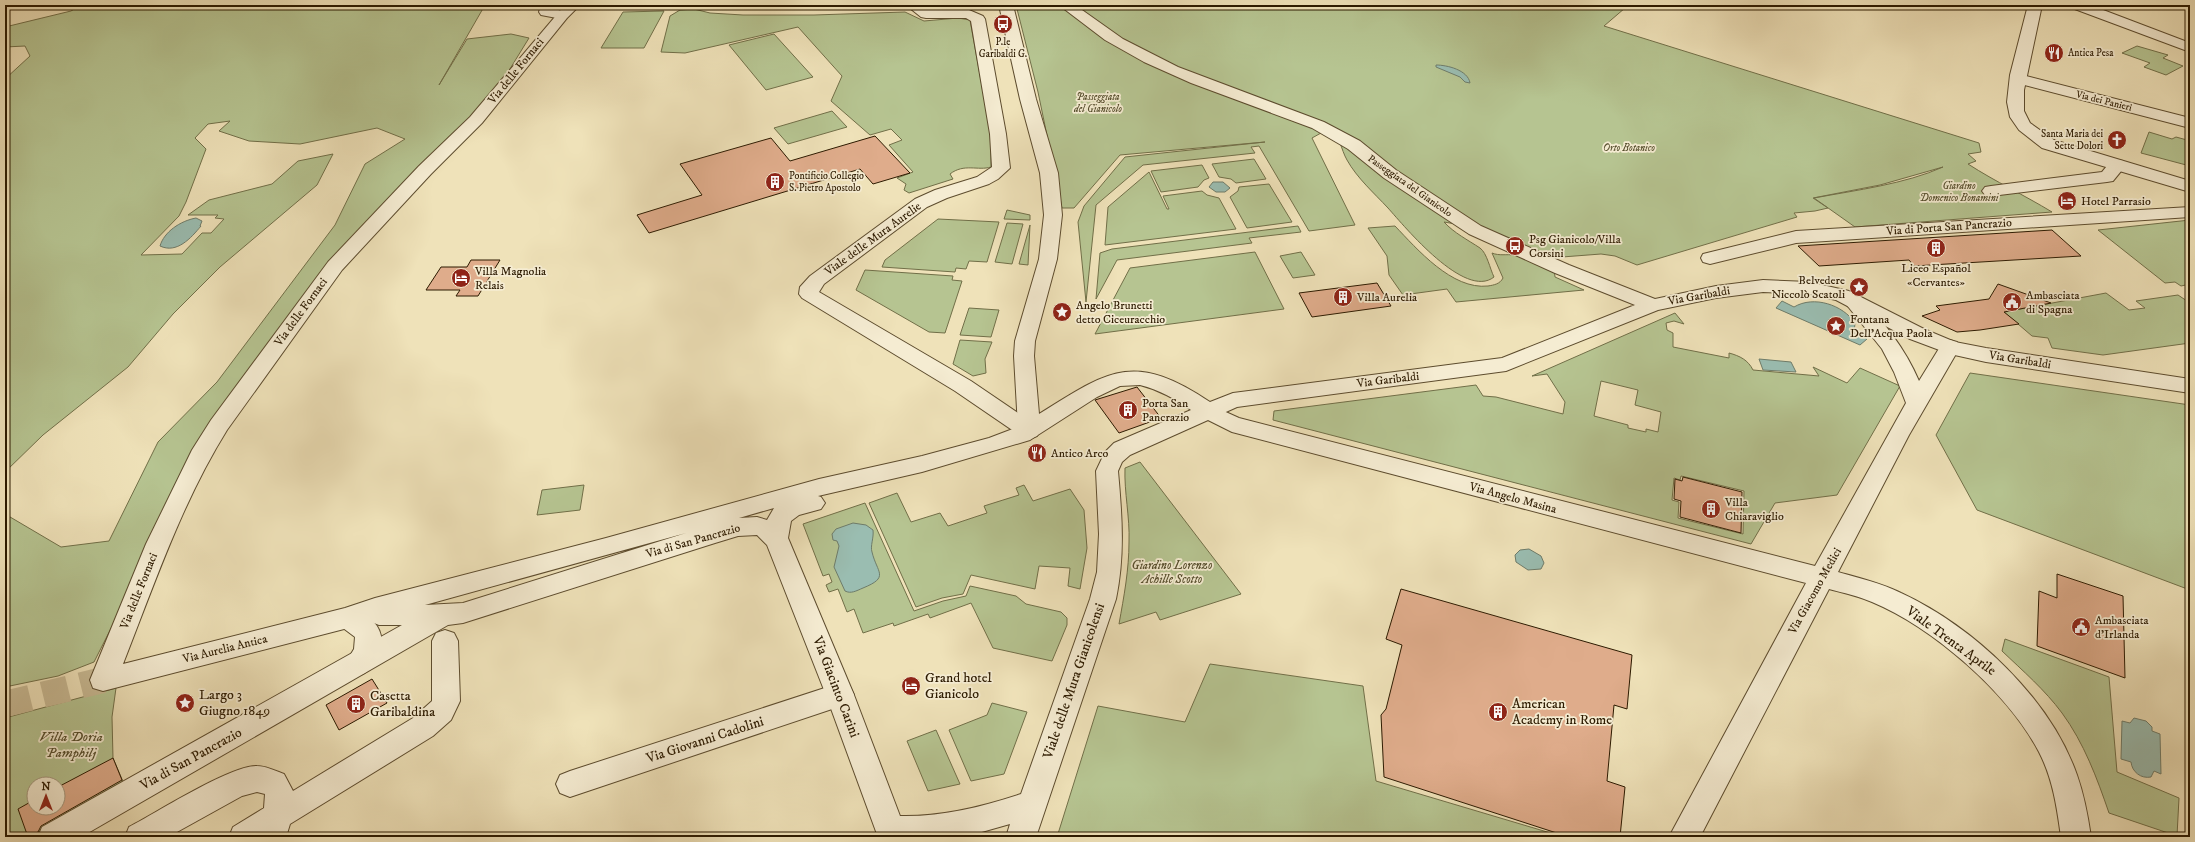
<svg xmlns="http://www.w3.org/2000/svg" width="2195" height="842" font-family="'IM FELL DW Pica',serif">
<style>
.green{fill:#b6c491;stroke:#716f48;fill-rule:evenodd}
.water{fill:#9abdb1;stroke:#6e7c6a}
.building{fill:#dfac8b;stroke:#2c1a00}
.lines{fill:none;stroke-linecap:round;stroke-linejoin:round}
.tertiary-tunnel{stroke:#c8ba94;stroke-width:26;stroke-dasharray:26 13;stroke-linecap:butt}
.minor-casing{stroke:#5d4c2e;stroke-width:2}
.tertiary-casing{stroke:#5d4c2e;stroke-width:2}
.minor{fill:#f5ecd2;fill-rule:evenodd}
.tertiary{fill:#f5ecd2;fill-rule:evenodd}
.labels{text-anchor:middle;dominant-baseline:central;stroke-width:3.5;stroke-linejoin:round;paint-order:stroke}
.far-poi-label{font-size:10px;fill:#2c1a00;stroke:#f5ecd2;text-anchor:start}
.far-park-label{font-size:10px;font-style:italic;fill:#554d2c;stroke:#f5ecd2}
.far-street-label{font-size:10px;fill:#2c1a00;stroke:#f5ecd2}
.street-label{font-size:12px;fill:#2c1a00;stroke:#f5ecd2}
.poi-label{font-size:12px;fill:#2c1a00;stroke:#f5ecd2;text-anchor:start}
.park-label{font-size:12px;font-style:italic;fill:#554d2c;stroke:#f5ecd2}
.near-street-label{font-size:14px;fill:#2c1a00;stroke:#f5ecd2}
.near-poi-label{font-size:14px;fill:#2c1a00;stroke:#f5ecd2;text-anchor:start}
.near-park-label{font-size:14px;font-style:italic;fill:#554d2c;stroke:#f5ecd2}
</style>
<rect width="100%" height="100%" fill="#efe2b9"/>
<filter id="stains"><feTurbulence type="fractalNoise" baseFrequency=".005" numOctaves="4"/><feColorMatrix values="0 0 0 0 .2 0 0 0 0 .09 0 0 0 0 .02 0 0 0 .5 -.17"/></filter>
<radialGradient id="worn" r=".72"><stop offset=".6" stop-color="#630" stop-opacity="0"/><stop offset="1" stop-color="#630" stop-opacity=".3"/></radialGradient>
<!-- green -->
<path class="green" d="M81,5H485L439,85L467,39L511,34L529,38L497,90L399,189L217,419L94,662L58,676L5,687V514L61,547L109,541L158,442L217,382L335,225L365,164L405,139L377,128L300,144L249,141L219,131L230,121L208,124L195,138L206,149L186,202L179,216L141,255L182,254L202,233H211L224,219L215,218L218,215H188L209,200L272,184L298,161L333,154L317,185L220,267L173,314L128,367L43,435L5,472V79L30,56L25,46L5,47V27L71,11Z
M1016,5H1616L1625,8L1604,26L1979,143L1981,152L1968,154L1976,161L1968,164C1996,182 2024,195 2052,212L1855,227L1814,198C1857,190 1905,184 1943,167L1880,185L1813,198L1828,208L1815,211L1794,213L1797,217L1637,265L1615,256L1601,254L1549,258L1479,228L1444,222C1454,233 1468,240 1480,248C1487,253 1490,269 1494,277C1465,300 1405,227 1388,208C1374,193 1357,178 1347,160C1344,155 1342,148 1340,143L1321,133L1312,138L1355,225L1309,231L1259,146L1251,147L1255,153L1143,165L1096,205L1086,302L1078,222L1084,206L1125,157L1265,142L1120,155L1074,208H1062L1038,92Z
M694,9L710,13L743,15H814L905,12L924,21L958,18L970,20L991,136V167C978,171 964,163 950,174L953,179L909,193L904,190L906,184L897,178L913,172L889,145L902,140L891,129L870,135L831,101L842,76L798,27L685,53L661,52L670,16L680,10Z
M664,11L644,48H601L623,12Z
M774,34L813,77L766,90L729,45Z
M2137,46L2168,55L2163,58L2183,66L2166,75L2144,67L2150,63L2122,53Z
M832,111L847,127L788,144L774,128Z
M2149,132L2172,139L2176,137L2187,140L2190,144V166L2141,153Z
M1254,159L1266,179L1236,183L1231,179L1219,177L1212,164Z
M1202,165L1209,178L1204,180L1198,187L1161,192L1151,171Z
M1149,172L1167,209H1169L1163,196L1202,191L1207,195L1219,198L1236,229L1105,245L1108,207Z
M1269,184L1292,222L1247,228L1230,197L1238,191L1239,187Z
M1007,210L1030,215V220L1004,219Z
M938,219L999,222L987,262L969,261L966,269L956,268L955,272L882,267L885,260Z
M2190,220V284L2181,286L2175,282L2165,283L2098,230Z
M1007,223L1023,224L1012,264L995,262Z
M1030,225L1028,265L1019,264Z
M1298,226L1301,232L1249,238L1252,243L1117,260L1096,299L1100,253L1112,249Z
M1395,226C1417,249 1452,290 1488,286C1494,285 1500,284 1503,278L1492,253C1499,256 1507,254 1514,255C1528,258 1541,264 1554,269L1555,277L1584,290L1456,302L1447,289L1403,295L1389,275L1387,256L1368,228Z
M1255,252L1284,309L1095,334L1130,268Z
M1301,252L1315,275L1293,278L1280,256Z
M865,270L953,276L952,280L962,281L945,333L929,332L856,290Z
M2106,293L2129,310L2145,308L2136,301L2178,295L2190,303V343L2103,355L2052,348L2048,338L2032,336L2004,312Z
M969,308L999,310L991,337L960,335Z
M1675,313L1684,324L1674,321L1666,323L1667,330L1673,333V347L1729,358V353C1740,356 1748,360 1753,370L1819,376L1813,367L1847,383L1860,368L1900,386L1837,495L1775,503L1751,544L1273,420L1274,411L1476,385L1483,396L1496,397L1563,414L1565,402L1547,374L1532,376ZM1601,381L1638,390L1635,405L1661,412L1658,432L1646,429V432L1628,428V425L1594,416ZM1681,476L1744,491L1743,534L1678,518L1679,502L1672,500L1674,478L1680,480Z
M960,340L992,342L985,359L986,373L973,376L953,364Z
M1970,373L2190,405V590L1977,510L1936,435Z
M1140,462L1241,594L1160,620L1156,612L1119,624C1124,596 1129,570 1129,542C1130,517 1124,492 1125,468Z
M584,485L580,510L537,515L542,490Z
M1024,485L1033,501L1070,489L1084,510L1087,548L1080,589L1068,586L1070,568L1039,566L1035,589L971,575L963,594L942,598L916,607L869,503L897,493L911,522L940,513L948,526L987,513L984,506L1019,495L1016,488Z
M865,503L914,611L943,601L966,596L970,586L1016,596L1026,604L1061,612L1067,618V625L1052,661L993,648L971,603L930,618L928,614L894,626L893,623L863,633L854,609L847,612L838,589L829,592L826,585L832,582L829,574L823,576L803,524Z
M2005,639L2109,677L2117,772L2179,798L2177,836L2109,813C2097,778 2084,743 2062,713C2045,690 2023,671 2002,651Z
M1210,664L1363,686L1376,781L1564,837H1057L1098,706L1185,722Z
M116,688L112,717L113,758L124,784L29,837H5V718ZM34,784H58V808H34Z
M992,703L1027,712L1004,774L971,781L949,730L987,715Z
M936,730L960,784L928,791L907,741Z"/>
<!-- water -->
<path class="water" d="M1436,65C1447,65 1468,70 1470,83L1465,82L1460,77L1436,67Z
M1213,182H1223L1230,188L1225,192H1216L1209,187Z
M196,218L202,221L200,226H201C191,238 177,254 160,246C164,232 180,221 196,218Z
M1782,301L1794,307C1814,295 1843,305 1855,323L1854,333L1867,339L1860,345L1776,308Z
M1759,359L1791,362L1796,372L1763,370Z
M853,523L866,525L873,530C874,538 870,546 872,552C877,573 890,577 863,588C856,591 851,594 845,591L834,567L839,546L837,541L833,540L832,534L836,529Z
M1529,549L1541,556L1544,563L1541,569L1528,570L1516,562L1515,555L1520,550Z
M2134,718L2146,721L2152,727V731L2160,734L2161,774L2154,771L2151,777C2141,779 2132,772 2131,762L2121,759L2122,721L2130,723Z"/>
<!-- building -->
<path class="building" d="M875,136L910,173L873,184L860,169L649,233L637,215L702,195L680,164L771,138L790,161Z
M2052,230L2081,256L1914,266L1909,260L1819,266L1798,246Z
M471,260H500L478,296H456L460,290H426L441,267H467Z
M1377,283L1391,306L1312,317L1299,293Z
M1998,284L2051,303L2004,312L2019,324L1980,330L1957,332L1922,316L1940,310L1936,306L1989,299Z
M1137,387L1161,418L1119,433L1095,400Z
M1683,477L1742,492L1741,533L1680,517L1681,501L1674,499L1675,479L1682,481Z
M2057,574L2123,596L2125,678L2037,646L2039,591L2057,598Z
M1401,589L1632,655L1627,709L1614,705L1607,781L1625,787L1620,837H1569L1384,777L1381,715L1386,709L1402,645L1386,639Z
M372,679L387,703L339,730L326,705Z
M113,758L122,780L41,826L38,832L28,837L18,809L34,800V808H58V787Z"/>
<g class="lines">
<!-- tertiary-tunnel -->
<path class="tertiary-tunnel" d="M5,704L103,680"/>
<defs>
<path id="minor" d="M541,5H555L554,9L567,12L569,15L562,19L541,15L539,12Z
M906,5H922L929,10H969L983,16L985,19L1006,134L1010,168L998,179L989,184L947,198L927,207L824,284L819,292L971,381L1037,426L1040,431L1037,436L1029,439L1021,436L955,391L802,298L799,294L800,287L810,276L915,199L935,190L977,177L992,167L990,134L971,21L966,18H926L921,17Z
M2070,5H2090L2190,43V52L2072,8Z
M2018,74L2190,118V128L2013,82L2010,79L2013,76Z
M2117,160L2123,161L2126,165L2113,181L2107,182L1991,196L1985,195L1982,191L1985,187L1991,186L2102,172L2111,161Z
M2190,207V217L1796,243L1710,264L1703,262L1701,258L1703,254L1796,231Z
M1852,293L1859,295C1883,321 1905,348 1919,381L1943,342L1950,340L1957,342L1960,347L1909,435L1838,572C1859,578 1881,583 1901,593C1974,627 2050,698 2077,775C2084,795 2088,816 2091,837H2061C2057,808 2053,779 2039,752C2008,693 1934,628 1872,602C1858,596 1844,593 1829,589L1700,837H1669L1806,583L1232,432L1200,416L1197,411L1200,406L1208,404L1239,418L1815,566L1906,403L1894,372L1882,349L1842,299L1845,295Z
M348,608C363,613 378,620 381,636C384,648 371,676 357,675C355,675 351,673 349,672L345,664L354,649L355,637L339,625L335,618L339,611Z
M445,630L454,633L458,641L460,701L451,720L433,736L290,824L286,837H229L233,827L264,808L265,794L257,792L242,796L168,837H125L129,827C156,813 231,765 257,766C266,766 276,771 284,774L293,791L413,718L432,701V641L436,633Z
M840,683L850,687L854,695L850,703L570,797L560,793L556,784L560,775L570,771Z"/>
<path id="tertiary" d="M565,5H580L567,18L482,123L431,174L342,270L227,430C182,502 154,585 123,664L345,608L375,598L606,538L819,479L922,456L989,438L1018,427L1014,356L1015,341L1039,259L1044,215L1040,173L1020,99L999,5H1013L1036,99L1058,173L1062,215L1057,259L1035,341L1034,356L1039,414C1109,370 1134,351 1210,402L1233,393L1502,358L1635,305L1555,273L1469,234L1384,178L1348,149L1312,128L1191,83L1144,62L1105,40L1059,5H1075L1123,39L1178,67L1324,122L1360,141L1396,170L1481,226L1569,265L1655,299L1716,286L1763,280L1809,282L1849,291L1924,329L1955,342L1986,348L2190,379V393L1986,362L1950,354L1910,339L1836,300L1809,294L1763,292L1716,298L1658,310L1506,371L1237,407L1130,455L1122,462L1118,471C1122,515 1125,556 1116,599L1036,837H1006L1010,824L964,837H878L826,695L767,545L757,535L738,536L715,543L463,623L448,625L81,837H38L42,827L402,625H379L369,621L348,628L103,691L93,688L90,680L146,544L192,450L211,420L328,262L419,166L470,117ZM1140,385C1160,390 1175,399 1191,410L1114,443L1105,452L1096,471L1099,534L1097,572L1090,599L1021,794C982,807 941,817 900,816L854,695L788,538L791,521L799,515L821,509L825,503L821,497L818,496L922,472L1030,440L1097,397L1120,386ZM774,508L767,520L757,517L739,518ZM686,533L463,603L425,605Z
M2028,5H2042L2024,90V111L2030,123L2054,140L2190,181V192L2042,148L2019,130L2010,117L2007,102L2010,75Z"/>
</defs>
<!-- minor casing -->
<use href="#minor" class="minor-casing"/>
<!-- tertiary casing -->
<use href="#tertiary" class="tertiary-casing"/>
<!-- minor -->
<use href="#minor" class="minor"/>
<!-- tertiary -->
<use href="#tertiary" class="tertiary"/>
</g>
<!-- icons -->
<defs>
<symbol id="bus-disc" viewBox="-11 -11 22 22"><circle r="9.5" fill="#8f2418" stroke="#f5ecd2"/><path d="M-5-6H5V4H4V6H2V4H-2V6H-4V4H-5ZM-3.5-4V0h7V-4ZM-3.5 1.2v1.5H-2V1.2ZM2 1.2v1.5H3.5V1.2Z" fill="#fff"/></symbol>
<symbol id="restaurant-disc" viewBox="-11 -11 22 22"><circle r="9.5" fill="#8f2418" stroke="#f5ecd2"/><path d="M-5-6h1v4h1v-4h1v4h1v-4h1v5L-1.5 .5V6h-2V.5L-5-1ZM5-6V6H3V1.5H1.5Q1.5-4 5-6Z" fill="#fff"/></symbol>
<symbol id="church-disc" viewBox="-11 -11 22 22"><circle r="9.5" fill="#8f2418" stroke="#f5ecd2"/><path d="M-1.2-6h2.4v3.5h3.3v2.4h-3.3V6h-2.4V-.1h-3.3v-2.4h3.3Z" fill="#fff"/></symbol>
<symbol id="building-disc" viewBox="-11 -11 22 22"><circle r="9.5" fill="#8f2418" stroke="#f5ecd2"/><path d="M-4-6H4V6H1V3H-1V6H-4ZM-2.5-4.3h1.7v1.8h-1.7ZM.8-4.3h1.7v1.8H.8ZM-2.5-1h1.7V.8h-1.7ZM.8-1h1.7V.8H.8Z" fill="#fff"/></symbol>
<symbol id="hotel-disc" viewBox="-11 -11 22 22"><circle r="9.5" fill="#8f2418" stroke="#f5ecd2"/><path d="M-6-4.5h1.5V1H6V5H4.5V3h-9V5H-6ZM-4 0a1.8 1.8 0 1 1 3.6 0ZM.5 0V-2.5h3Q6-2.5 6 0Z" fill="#fff"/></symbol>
<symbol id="sight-disc" viewBox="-11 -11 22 22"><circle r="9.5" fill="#8f2418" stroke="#f5ecd2"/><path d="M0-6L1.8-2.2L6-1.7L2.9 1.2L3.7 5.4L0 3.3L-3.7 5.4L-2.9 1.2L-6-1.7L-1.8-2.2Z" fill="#fff"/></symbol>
<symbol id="civic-disc" viewBox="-11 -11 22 22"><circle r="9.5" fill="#8f2418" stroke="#f5ecd2"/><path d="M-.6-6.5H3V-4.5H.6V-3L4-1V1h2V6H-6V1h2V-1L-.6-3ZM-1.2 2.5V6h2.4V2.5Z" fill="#fff"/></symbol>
</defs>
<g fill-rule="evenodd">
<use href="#bus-disc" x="992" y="13" width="22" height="22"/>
<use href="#restaurant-disc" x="2043" y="42" width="22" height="22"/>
<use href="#church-disc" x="2106" y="129" width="22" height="22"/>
<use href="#building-disc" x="764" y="171" width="22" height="22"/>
<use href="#hotel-disc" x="2056" y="190" width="22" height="22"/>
<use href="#bus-disc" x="1504" y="235" width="22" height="22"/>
<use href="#building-disc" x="1925" y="237" width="22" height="22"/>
<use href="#hotel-disc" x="450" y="267" width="22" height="22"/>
<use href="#sight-disc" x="1848" y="276" width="22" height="22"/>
<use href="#building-disc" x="1332" y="286" width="22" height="22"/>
<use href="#civic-disc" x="2001" y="291" width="22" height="22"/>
<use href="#sight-disc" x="1051" y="301" width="22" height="22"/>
<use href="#sight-disc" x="1825" y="315" width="22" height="22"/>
<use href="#building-disc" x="1117" y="399" width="22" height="22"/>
<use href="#restaurant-disc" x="1026" y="442" width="22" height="22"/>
<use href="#building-disc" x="1700" y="498" width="22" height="22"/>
<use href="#civic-disc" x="2070" y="616" width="22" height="22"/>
<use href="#hotel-disc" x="900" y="675" width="22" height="22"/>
<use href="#sight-disc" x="174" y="692" width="22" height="22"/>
<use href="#building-disc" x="345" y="693" width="22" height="22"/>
<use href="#building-disc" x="1487" y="701" width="22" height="22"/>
</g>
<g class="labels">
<!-- far-poi labels -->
<g class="far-poi-label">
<text x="1003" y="42" text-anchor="middle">P.le<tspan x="1003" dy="12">Garibaldi G.</tspan></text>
<text x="2068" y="53">Antica Pesa</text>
<text x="2103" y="134" text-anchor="end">Santa Maria dei<tspan x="2103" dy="12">Sette Dolori</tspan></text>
<text x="789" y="176">Pontificio Collegio<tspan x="789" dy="12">S. Pietro Apostolo</tspan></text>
</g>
<!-- far-park labels -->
<g class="far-park-label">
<text x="1098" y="97">Passeggiata<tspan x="1098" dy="12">del Gianicolo</tspan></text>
<text x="1629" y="148">Orto Botanico</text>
<text x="1959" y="186">Giardino<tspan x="1959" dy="12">Domenico Bonamini</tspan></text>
</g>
<!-- far-street labels -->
<g class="far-street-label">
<text transform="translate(2104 101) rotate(14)">Via dei Panieri</text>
<text transform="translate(1410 186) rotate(35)">Passeggiata del Gianicolo</text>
</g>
<!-- street labels -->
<g class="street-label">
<text transform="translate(516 71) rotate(-51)">Via delle Fornaci</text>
<text transform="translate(1949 227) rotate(-4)">Via di Porta San Pancrazio</text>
<text transform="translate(873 239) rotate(-36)">Viale delle Mura Aurelie</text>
<text transform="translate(1699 296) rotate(-10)">Via Garibaldi</text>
<text transform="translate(301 312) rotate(-54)">Via delle Fornaci</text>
<text transform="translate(2020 360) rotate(9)">Via Garibaldi</text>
<text transform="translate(1388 380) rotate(-7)">Via Garibaldi</text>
<text transform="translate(1513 498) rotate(15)">Via Angelo Masina</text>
<text transform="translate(693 541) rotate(-16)">Via di San Pancrazio</text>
<text transform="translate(139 591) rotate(-68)">Via delle Fornaci</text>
<text transform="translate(1815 591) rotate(-61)">Via Giacomo Medici</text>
<text transform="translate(225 649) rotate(-14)">Via Aurelia Antica</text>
</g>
<!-- poi labels -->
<g class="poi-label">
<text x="2081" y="201">Hotel Parrasio</text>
<text x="1529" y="239">Psg Gianicolo/Villa<tspan x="1529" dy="14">Corsini</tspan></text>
<text x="1936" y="268" text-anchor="middle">Liceo Español<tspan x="1936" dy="14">«Cervantes»</tspan></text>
<text x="475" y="271">Villa Magnolia<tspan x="475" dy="14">Relais</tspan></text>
<text x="1845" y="280" text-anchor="end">Belvedere<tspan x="1845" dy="14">Niccolò Scatoli</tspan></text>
<text x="2026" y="295">Ambasciata<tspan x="2026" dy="14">di Spagna</tspan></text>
<text x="1357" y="297">Villa Aurelia</text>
<text x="1076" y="305">Angelo Brunetti<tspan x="1076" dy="14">detto Ciceuracchio</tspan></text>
<text x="1850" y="319">Fontana<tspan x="1850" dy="14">Dell'Acqua Paola</tspan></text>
<text x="1142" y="403">Porta San<tspan x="1142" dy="14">Pancrazio</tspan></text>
<text x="1051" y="453">Antico Arco</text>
<text x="1725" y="502">Villa<tspan x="1725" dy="14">Chiaraviglio</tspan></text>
<text x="2095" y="620">Ambasciata<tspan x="2095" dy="14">d'Irlanda</tspan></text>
</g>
<!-- park labels -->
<g class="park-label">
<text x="1172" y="565">Giardino Lorenzo<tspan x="1172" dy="14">Achille Scotto</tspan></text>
</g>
<!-- near-street labels -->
<g class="near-street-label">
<text transform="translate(1951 641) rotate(36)">Viale Trenta Aprile</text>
<text transform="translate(1074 681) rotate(-71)">Viale delle Mura Gianicolensi</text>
<text transform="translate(836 687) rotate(69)">Via Giacinto Carini</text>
<text transform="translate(705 740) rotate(-18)">Via Giovanni Cadolini</text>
<text transform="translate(191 759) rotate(-29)">Via di San Pancrazio</text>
</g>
<!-- near-poi labels -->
<g class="near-poi-label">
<text x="925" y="678">Grand hotel<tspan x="925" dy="16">Gianicolo</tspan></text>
<text x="199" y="695">Largo 3<tspan x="199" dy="16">Giugno 1849</tspan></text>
<text x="370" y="696">Casetta<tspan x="370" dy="16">Garibaldina</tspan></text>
<text x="1512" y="704">American<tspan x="1512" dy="16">Academy in Rome</tspan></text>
</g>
<!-- near-park labels -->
<g class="near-park-label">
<text x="71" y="737">Villa Doria<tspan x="71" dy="16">Pamphilj</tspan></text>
</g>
</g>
<!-- margin -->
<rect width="2195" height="842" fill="none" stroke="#efe2b9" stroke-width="20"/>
<rect x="6" y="6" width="2183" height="830" fill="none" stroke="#2c1a00" stroke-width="2"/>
<rect x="10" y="10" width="2175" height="822" fill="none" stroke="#2c1a00"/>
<!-- north arrow -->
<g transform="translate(46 796)"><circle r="19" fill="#f5ecd2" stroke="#a5987e"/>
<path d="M0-3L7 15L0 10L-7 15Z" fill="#8f2418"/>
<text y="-6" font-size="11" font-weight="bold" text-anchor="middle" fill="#2c1a00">N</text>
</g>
<rect width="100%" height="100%" filter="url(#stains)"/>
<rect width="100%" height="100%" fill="url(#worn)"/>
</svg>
